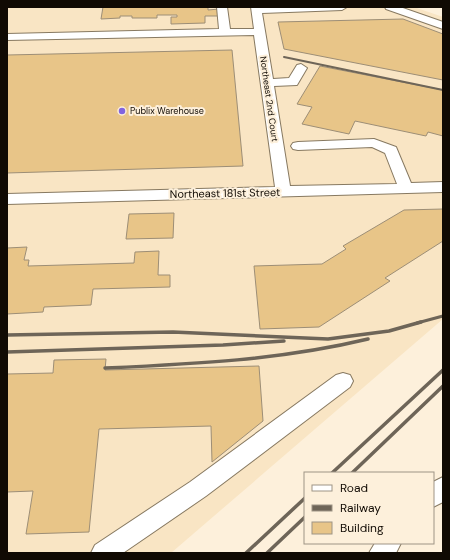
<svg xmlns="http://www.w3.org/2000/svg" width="450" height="560" font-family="'DM Sans',sans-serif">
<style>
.built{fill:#f9e5c4}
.building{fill:#e8c588;stroke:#9d8e76}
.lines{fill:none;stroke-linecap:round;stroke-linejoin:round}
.minor-casing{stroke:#877961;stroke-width:2}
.minor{fill:#fff;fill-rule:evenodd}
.rail-far2{stroke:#6e6558;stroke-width:2}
.rail-far1{stroke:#6e6558;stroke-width:3}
.rail{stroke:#6e6558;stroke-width:3.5}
.poi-dot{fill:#8164df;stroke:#fdf0db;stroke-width:1.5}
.labels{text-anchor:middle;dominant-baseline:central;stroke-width:4;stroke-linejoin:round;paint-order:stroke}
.far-street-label{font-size:9px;fill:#100a03;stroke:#fdf0db}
.far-poi-label{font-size:9px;fill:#100a03;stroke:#fdf0db;text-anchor:start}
.street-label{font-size:11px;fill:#100a03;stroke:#fdf0db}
</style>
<rect width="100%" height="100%" fill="#fdf0db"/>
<!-- built -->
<path class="built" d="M7,7H414L443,17V319L171,553H7Z"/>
<!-- building -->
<path class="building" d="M103,7H208V10L219,9V16H205V23L171,24V17H177V15H157V18H132V16H120V18L101,19Z
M403,19L443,34V80L284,49L278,22Z
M232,50L243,166L7,173V55Z
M320,66L443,90V136L428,132L426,136L355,121L349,134L302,124L312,107L297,104Z
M443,209V241L385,278L390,281L319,327L260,329L254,266L322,264L346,249L343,246L404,210Z
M174,213L173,238L126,239L129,214Z
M27,247L24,260H29L28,266L134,263L135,252L159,251L158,275H170V287L93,289L91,305L44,307L43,312L7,314V248Z
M106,359L105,370L259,366L263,421L212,462L211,426L99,429L89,532L26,534L33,491L7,492V374L53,373L54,360Z"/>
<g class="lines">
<defs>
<path id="minor" d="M217,7H227L230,29H254L251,7H347L342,10L262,13L273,79L289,78L297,65L301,64L307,68L297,85L274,86L290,186L397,184L385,153L372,147L298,150L293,149L291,146L293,143L298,142L374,139L396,147L411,183L443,182V192L7,204V194L275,187L254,35L7,40V34L219,29Z
M385,7H400L443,22V29L386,9Z
M343,373L350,375L353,381L350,387L206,496L123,553H91L95,545L190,482L336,375Z
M443,477V502L433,507V482Z
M375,543H401L396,553H369Z"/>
</defs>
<!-- minor casing -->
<use href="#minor" class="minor-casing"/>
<!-- minor -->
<use href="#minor" class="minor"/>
<!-- rail-far2 -->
<path class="rail-far2" d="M284,57L443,90"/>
<!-- rail-far1 -->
<path class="rail-far1" d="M417,323L443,316"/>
<!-- rail -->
<path class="rail" d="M7,335L173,332L328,339L389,331L421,322
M7,352L223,345L284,341
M105,368C194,364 281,360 368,339
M332,473L443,370
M352,473L443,386
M246,553L305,498
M267,553L305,517"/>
</g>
<!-- markers -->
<circle class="poi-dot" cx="122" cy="111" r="4"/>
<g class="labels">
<!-- far-street labels -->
<g class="far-street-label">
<text transform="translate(269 99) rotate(82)">Northeast 2nd Court</text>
</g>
<!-- far-poi labels -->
<g class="far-poi-label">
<text x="130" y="111">Publix Warehouse</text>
</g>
<!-- street labels -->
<g class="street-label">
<text transform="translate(225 193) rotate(-1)">Northeast 181st Street</text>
</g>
</g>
<!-- border -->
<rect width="450" height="560" fill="none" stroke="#100a03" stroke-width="16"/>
<!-- legend -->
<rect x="304" y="472" width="130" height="72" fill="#fdf0db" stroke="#9e9485"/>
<rect x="312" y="485" width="20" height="6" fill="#ffffff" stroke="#9e9485"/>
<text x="340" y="492" font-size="12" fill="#100a03">Road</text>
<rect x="312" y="505" width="20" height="6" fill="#6e6558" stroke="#9e9485"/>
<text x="340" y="512" font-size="12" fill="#100a03">Railway</text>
<rect x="312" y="522" width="20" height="12" fill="#e8c588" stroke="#9e9485"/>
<text x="340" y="532" font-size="12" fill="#100a03">Building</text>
</svg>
